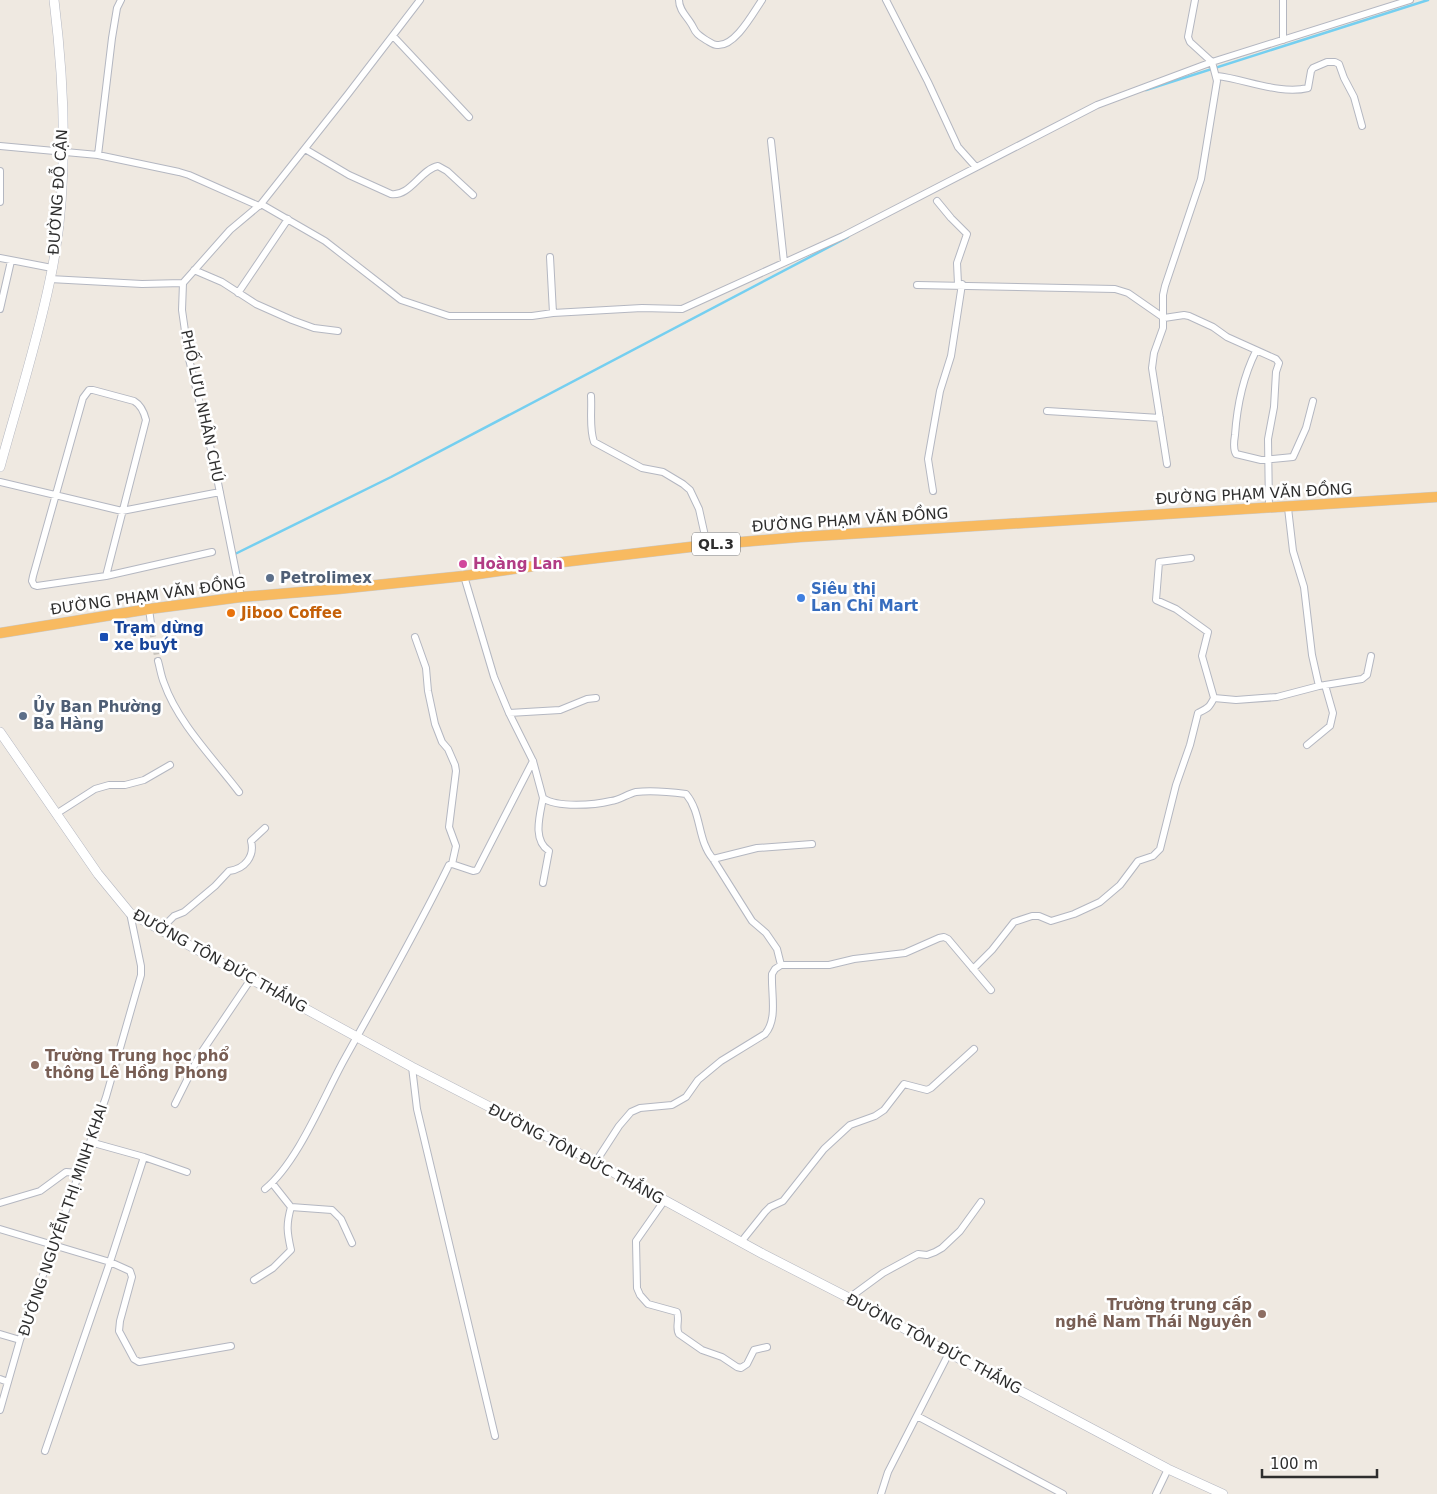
<svg xmlns="http://www.w3.org/2000/svg" width="1437" height="1494" font-family="'DejaVu Sans',sans-serif">
<style>
.lines{fill:none;stroke-linecap:round;stroke-linejoin:round}
.stream{stroke:#75cff0;stroke-width:2.5}
.minor-tunnel{stroke:#c8c4bd;stroke-width:6;stroke-dasharray:6 3;stroke-linecap:butt}
.minor-casing{stroke:#b4b7c1;stroke-width:8}
.secondary-casing{stroke:#b4b7c1;stroke-width:10}
.trunk-casing{stroke:#c9c9c9;stroke-width:11}
.minor{stroke:#fff;stroke-width:6}
.secondary{stroke:#fff;stroke-width:9}
.trunk{stroke:#f8ba60;stroke-width:10}
.hotel-dot{fill:#d1479c;stroke:#fff;stroke-width:2}
.service-dot{fill:#5c6f8a;stroke:#fff;stroke-width:2}
.shop-dot{fill:#3f7fe0;stroke:#fff;stroke-width:2}
.food-dot{fill:#e8710a;stroke:#fff;stroke-width:2}
.transit-dot{fill:#1a4fb4;stroke:#fff;stroke-width:2}
.education-dot{fill:#8d6e63;stroke:#fff;stroke-width:2}
.labels{text-anchor:middle;dominant-baseline:central;stroke-width:5;stroke-linejoin:round;paint-order:stroke}
.shield{fill:#fff;stroke:#6d6d6d;stroke-width:1}
.shield-label{font-size:14px;font-weight:bold;fill:#2e2e2e}
.street-label{font-size:15px;fill:#2e2e2e;stroke:#fff}
.hotel-label{font-size:15px;font-weight:bold;fill:#b23c85;stroke:#fff;text-anchor:start}
.service-label{font-size:15px;font-weight:bold;fill:#4e5e75;stroke:#fff;text-anchor:start}
.shop-label{font-size:15px;font-weight:bold;fill:#366cbe;stroke:#fff;text-anchor:start}
.food-label{font-size:15px;font-weight:bold;fill:#c56008;stroke:#fff;text-anchor:start}
.transit-label{font-size:15px;font-weight:bold;fill:#164399;stroke:#fff;text-anchor:start}
.education-label{font-size:15px;font-weight:bold;fill:#785e54;stroke:#fff;text-anchor:start}
</style>
<rect width="100%" height="100%" fill="#efe9e1"/>
<g class="lines">
<!-- stream -->
<path class="stream" d="M1146,90L1428,0
M235,554L391,477L848,237"/>
<!-- minor-tunnel -->
<path class="minor-tunnel" d="M152,631L158,661"/>
<defs>
<path id="minor" d="M679,0C679,11 688,17 693,27C696,34 700,36 706,40C710,42 713,45 717,45C735,47 753,13 762,0
M886,0L928,82L958,147L975,166
M1283,0V40
M393,36L469,117
M1217,76C1245,79 1280,95 1308,88L1311,71L1313,68L1327,62H1335L1339,64L1344,78L1354,97L1362,126
M771,141L784,262
M0,146L98,155L179,172L189,175L259,206
M305,149L349,175L391,194C410,197 421,169 438,166L447,171L473,195
M98,155L112,38L117,8L121,0
M0,171V202
M937,201L951,218L967,234L957,263L958,284
M261,204L325,241L401,300L449,316H532L553,313L642,308L682,309L843,236L1097,105L1212,62L1410,0
M550,257L553,313
M0,258L52,268
M194,270L222,282L256,304L292,320L314,328L338,331
M50,279L142,284L183,283
M917,285L1115,289L1128,293L1164,318L1184,315L1189,316L1213,327L1227,337L1276,359L1279,363L1276,372L1274,407L1268,439L1269,508
M238,293L288,219
M0,309L11,261
M1256,351C1243,377 1237,406 1235,435C1234,441 1233,449 1236,454L1261,460L1293,457L1306,428L1313,401
M591,396C592,411 589,428 594,442L642,468L663,472L683,484L690,490L699,509L707,545
M1047,411L1160,418
M1167,464L1152,368L1154,353L1163,328V295L1165,286L1201,179L1217,81L1212,62L1190,42L1188,37L1195,0
M0,482L122,511L220,492
M933,491L928,459L940,391L951,356L962,284
M1288,508L1293,551L1304,587L1312,655L1319,686
M106,576L146,420C144,412 141,405 134,401L93,390H89L83,398L33,576L32,581L34,585L37,586L106,576L212,552
M464,576L494,677L509,713L533,761L543,798C557,808 595,805 611,801C620,800 627,794 636,792C652,790 671,792 686,794C702,813 697,840 713,859L752,921L766,933L777,949L781,965
M241,597L213,458L189,359L182,310L183,283L230,230L261,204L348,94L420,0
M149,609L152,631
M415,637L426,668L428,691L435,724L442,742L448,749L455,765L456,771L449,827L456,846L452,864
M158,661C160,668 161,676 164,683C178,723 214,759 239,792
M1214,698L1236,700L1277,697L1319,686L1362,679L1367,675L1371,656
M509,713L560,710L587,699L596,698
M1307,745L1330,726L1333,713L1325,685
M56,814L95,789L109,785H125L144,780L170,765
M713,859L757,848L812,844
M543,883L549,851C532,840 540,815 543,798
M161,929L174,916L184,912L215,886L229,871C245,869 255,856 251,841L265,828
M973,969L992,950L1014,922L1032,916H1039L1051,921L1074,914L1100,902L1120,885L1138,861L1153,856L1160,849L1176,785L1190,745L1198,713C1208,708 1209,708 1214,698L1202,656L1208,632L1176,609L1156,600L1159,562L1191,558
M412,1067L417,1109L495,1436
M175,1104L199,1056L251,979
M90,1142L144,1157L187,1172
M595,1163L619,1126L631,1112L640,1108L672,1105L686,1097L698,1080L721,1061L765,1034C778,1019 771,994 772,974L775,969L781,965H829L854,959L905,953L939,938L944,937L948,939L991,990
M272,1183L291,1207
M265,1189C298,1162 323,1098 344,1060C380,995 417,931 449,865L452,864L473,871L477,870L533,761
M664,1201L636,1241L637,1288L640,1295L648,1304L677,1312C680,1320 675,1328 679,1334L702,1350L722,1357L737,1367L741,1368L747,1364L754,1350L767,1347
M0,1203L40,1191L66,1172L79,1173
M291,1207L332,1210L341,1219L352,1243
M0,1229L110,1262L130,1271L132,1277L120,1321L119,1331L134,1359L139,1362L231,1346
M741,1242L765,1212L770,1207L783,1201L824,1149L850,1125L875,1116L884,1110L904,1084L927,1090L931,1088L974,1049
M254,1280L273,1268L291,1250C287,1232 286,1225 291,1207
M849,1298L883,1273L918,1254L927,1255L935,1252L942,1248L960,1231L981,1202
M0,1334L20,1340
M0,1379L8,1382
M0,1410L20,1340L106,1097L141,975V966L130,913
M917,1416L1063,1494
M45,1451L110,1262L144,1157
M881,1494L888,1472L949,1353
M1156,1494L1168,1469"/>
<path id="secondary" d="M0,467C17,405 37,343 50,280C69,192 65,89 54,0
M0,732L98,874L130,913L412,1067L558,1142L763,1254L849,1298L949,1353L1168,1469L1223,1494"/>
<path id="trunk" d="M0,633L149,609L241,597L338,589L464,576L563,562L707,545L800,537L1437,497"/>
</defs>
<!-- minor casing -->
<use href="#minor" class="minor-casing"/>
<!-- secondary casing -->
<use href="#secondary" class="secondary-casing"/>
<!-- trunk casing -->
<use href="#trunk" class="trunk-casing"/>
<!-- minor -->
<use href="#minor" class="minor"/>
<!-- secondary -->
<use href="#secondary" class="secondary"/>
<!-- trunk -->
<use href="#trunk" class="trunk"/>
</g>
<!-- markers -->
<circle class="hotel-dot" cx="463" cy="564" r="5"/>
<g class="service-dot">
<circle cx="270" cy="578" r="5"/>
<circle cx="23" cy="716" r="5"/>
</g>
<circle class="shop-dot" cx="801" cy="598" r="5"/>
<circle class="food-dot" cx="231" cy="613" r="5"/>
<rect class="transit-dot" x="99" y="632" width="10" height="10" rx="2.5"/>
<g class="education-dot">
<circle cx="35" cy="1065" r="5"/>
<circle cx="1262" cy="1314" r="5"/>
</g>
<g class="labels">
<!-- shield labels -->
<rect class="shield" x="692" y="532.5" width="48" height="23" rx="4"/>
<g class="shield-label">
<text x="716" y="544">QL.3</text>
</g>
<!-- street labels -->
<g class="street-label">
<text transform="translate(58 192) rotate(-86)">ĐƯỜNG ĐỖ CẬN</text>
<text transform="translate(202 406) rotate(78)">PHỐ LƯU NHÂN CHÚ</text>
<text transform="translate(1254 494) rotate(-3)">ĐƯỜNG PHẠM VĂN ĐỒNG</text>
<text transform="translate(850 520) rotate(-4)">ĐƯỜNG PHẠM VĂN ĐỒNG</text>
<text transform="translate(148 596) rotate(-8)">ĐƯỜNG PHẠM VĂN ĐỒNG</text>
<text transform="translate(220 961) rotate(29)">ĐƯỜNG TÔN ĐỨC THẮNG</text>
<text transform="translate(576 1154) rotate(28)">ĐƯỜNG TÔN ĐỨC THẮNG</text>
<text transform="translate(63 1220) rotate(-71)">ĐƯỜNG NGUYỄN THỊ MINH KHAI</text>
<text transform="translate(934 1344) rotate(28)">ĐƯỜNG TÔN ĐỨC THẮNG</text>
</g>
<!-- hotel labels -->
<g class="hotel-label">
<text x="473" y="564">Hoàng Lan</text>
</g>
<!-- service labels -->
<g class="service-label">
<text x="280" y="578">Petrolimex</text>
<text x="33" y="707">Ủy Ban Phường<tspan x="33" dy="17">Ba Hàng</tspan></text>
</g>
<!-- shop labels -->
<g class="shop-label">
<text x="811" y="589">Siêu thị<tspan x="811" dy="17">Lan Chi Mart</tspan></text>
</g>
<!-- food labels -->
<g class="food-label">
<text x="241" y="613">Jiboo Coffee</text>
</g>
<!-- transit labels -->
<g class="transit-label">
<text x="114" y="628">Trạm dừng<tspan x="114" dy="17">xe buýt</tspan></text>
</g>
<!-- education labels -->
<g class="education-label">
<text x="45" y="1056">Trường Trung học phổ<tspan x="45" dy="17">thông Lê Hồng Phong</tspan></text>
<text x="1252" y="1305" text-anchor="end">Trường trung cấp<tspan x="1252" dy="17">nghề Nam Thái Nguyên</tspan></text>
</g>
</g>
<!-- scale -->
<path d="M1262 1469v8h115v-8" fill="none" stroke="#2e2e2e" stroke-width="2.5"/>
<text x="1270" y="1469" font-size="15" fill="#2e2e2e" stroke="#ffffff" stroke-width="4" paint-order="stroke">100 m</text>
</svg>
